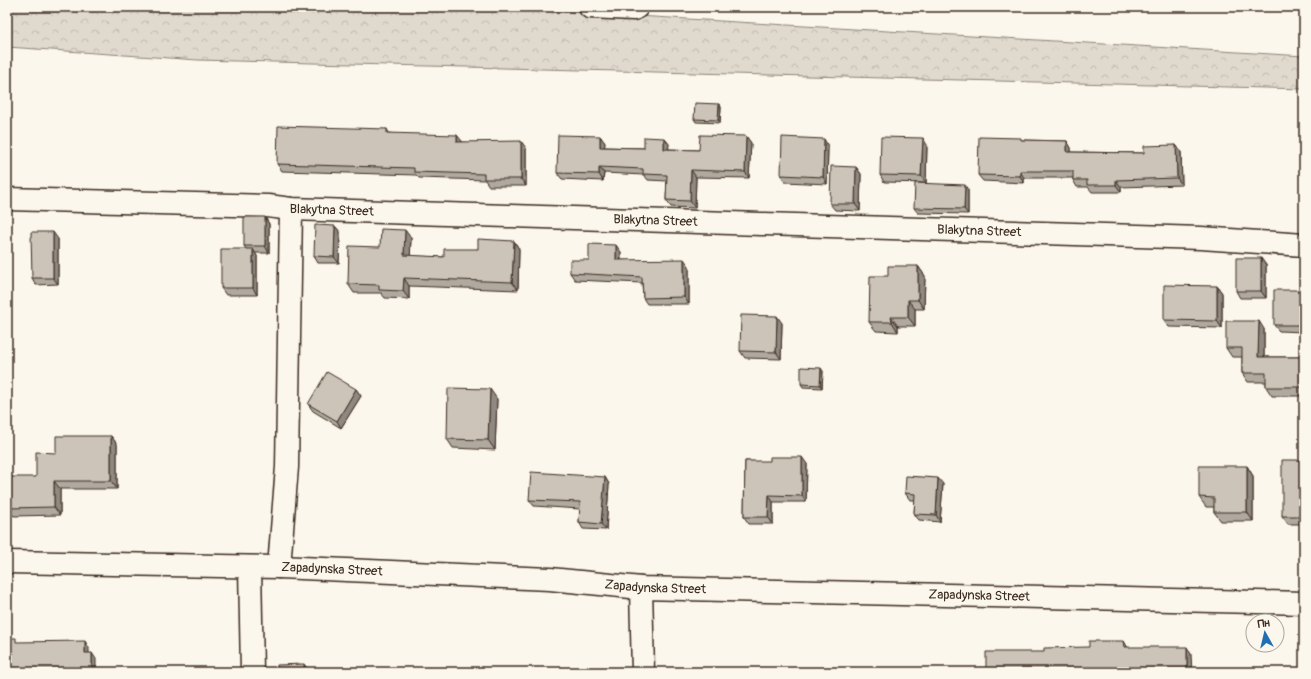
<svg xmlns="http://www.w3.org/2000/svg" width="1311" height="679" font-family="Pangolin,sans-serif">
<style>
.forest{fill:url(#forest-crowns);stroke:#8d8276}
.lines{fill:none;stroke-linecap:round;stroke-linejoin:round}
.street-casing{stroke:#3b2a1e;stroke-width:25}
.street{stroke:#fbf7ec;stroke-width:22}
.wall{fill:#afa99f;stroke:#3b2a1e}
.shaded-wall{fill:#8f8982;stroke:#3b2a1e}
.building{fill:#ccc4b9;stroke:#3b2a1e}
.labels{text-anchor:middle;dominant-baseline:central;stroke-width:3.5;stroke-linejoin:round;paint-order:stroke}
.street-label{font-size:13px;fill:#3b2a1e;stroke:#fbf7ec}
</style>
<defs>
<pattern id="forest-crowns" width="20" height="18" patternUnits="userSpaceOnUse"><rect width="20" height="18" fill="#dfd9ce"/><path d="M2 6a3 3 0 1 1 6 0M12 15a3 3 0 1 1 6 0" fill="none" stroke="#c0bab0"/></pattern>
</defs>
<rect width="100%" height="100%" fill="#fbf7ec"/>
<filter id="ink" filterUnits="userSpaceOnUse"><feTurbulence type="fractalNoise" baseFrequency=".025" numOctaves="2"/><feDisplacementMap in="SourceGraphic" scale="8" xChannelSelector="R" yChannelSelector="G"/><feConvolveMatrix kernelMatrix="1 2 1 2 8 2 1 2 1" color-interpolation-filters="sRGB"/></filter>
<g filter="url(#ink)">
<!-- forest -->
<path class="forest" d="M7,7H487L1304,56V89L198,60L7,47Z"/>
<g class="lines">
<defs>
<g id="street">
<path d="M590,7L634,9L637,7"/>
<path id="s1" d="M7,199L268,206L291,209L1201,238L1304,245"/>
<path id="s2" d="M7,562L279,567L550,579L641,588L1304,603"/>
<path d="M250,567L252,672"/>
<path d="M279,567L287,467L291,209"/>
<path d="M641,588L643,672"/>
</g>
</defs>
<!-- street casing -->
<use href="#street" class="street-casing"/>
<!-- street -->
<use href="#street" class="street"/>
</g>
<!-- wall -->
<path class="wall" d="M719,104L721,107L720,123L696,122L694,119Z
M387,129L389,133L462,142L526,148V186H489L485,180L419,178L416,175L282,171L277,164Z
M600,136L605,143L604,147L644,148L664,138L669,144L668,149L699,150L746,136L751,143L749,178L696,177L695,208L671,207L666,200L667,181L648,180L644,175L604,173L603,181L562,179L557,173Z
M1022,140L1067,141L1071,148V152L1144,153L1176,145L1181,152L1182,185L1121,187V192H1092L1088,187H1077L1073,180V178H1024V183L983,181L978,175Z
M927,145L926,183L884,182L880,175Z
M828,146L827,184L785,182L781,175Z
M856,167L861,174L860,211L835,210L830,204Z
M968,190V214L918,213L914,208Z
M265,217L269,224V253H255L257,256V295H226L221,288L246,249L244,246Z
M335,226L340,232L339,263H318L314,256Z
M411,238L410,256L444,257L478,249L514,241L519,249L518,290L409,286V299L385,298L381,293H354L348,284L380,247Z
M58,239V284L36,285L32,278Z
M621,252V260L689,266V304H647L643,298L642,283L575,280L570,273L589,260Z
M1266,265V298H1240L1236,291Z
M918,266L925,276L924,309H915V326H898V332L876,331L869,322L888,276Z
M1217,286L1222,293V328L1169,327L1164,320Z
M1304,290V332L1279,331L1274,325Z
M782,323L781,359L745,358L740,351Z
M1264,329V357H1304V396H1272L1266,387V382H1248L1242,373V357H1232L1226,348Z
M823,371L822,388L803,387L801,384Z
M356,389L361,396L341,428L313,411L308,404Z
M497,399L495,450L453,448L447,439Z
M111,436L117,444V489H60V515L14,516L13,515H7V485L36,477L56,453Z
M1304,460V524H1288L1282,516Z
M745,461L807,464L806,502H773V524H749L744,517Z
M1247,466L1253,476V521H1221L1214,512V507H1206L1199,497Z
M605,477L609,484L606,530L583,529L579,522L580,509L534,506L529,500Z
M943,484L940,522L919,520L914,514L915,500H910L905,493Z"/>
<!-- shaded-wall -->
<path class="shaded-wall" d="M719,104L721,107L720,123L718,120Z
M457,135L462,141V148L457,142Z
M600,136L605,143L604,153L600,147Z
M746,136L751,143L749,178L745,172Z
M664,138L669,144L668,156L664,149Z
M923,138L927,145L926,183L921,176Z
M824,139L828,146L827,184L823,177Z
M521,141L526,148V186L521,179Z
M1067,141L1071,148V159L1067,152Z
M1176,145L1181,152L1182,185L1177,178Z
M599,167L604,173L603,181L599,174Z
M856,167L861,174L860,211L855,204Z
M691,170L696,177L695,208L690,201Z
M1020,171L1024,178V183L1020,176Z
M1116,180L1121,187V192L1116,185Z
M965,185L968,190V214L964,209Z
M265,217L269,224V253L265,246Z
M335,226L340,232L339,263L334,257Z
M405,230L411,238L410,263L404,255Z
M53,232L58,239V284L53,278Z
M514,241L519,249L518,290L512,282Z
M616,245L621,252L620,266L616,260Z
M253,249L257,256V295L253,288Z
M1261,258L1266,265V298L1261,291Z
M684,259L689,266V304L684,297Z
M918,266L925,276L924,309L918,300Z
M404,278L409,286V299L403,291Z
M1217,286L1222,293V328L1217,321Z
M908,300L915,309V326L908,317Z
M777,316L782,323L781,359L776,352Z
M891,317L898,326V332L892,322Z
M1259,321L1264,329V365L1258,357Z
M821,368L823,371L822,388L820,385Z
M356,389L361,396L341,428L337,421Z
M490,389L497,399L495,450L488,440Z
M111,436L117,444V489L111,481Z
M802,457L807,464L806,502L802,496Z
M1247,466L1253,476V521L1247,512Z
M605,477L609,484L606,530L601,524Z
M938,478L943,484L940,522L936,515Z
M54,481L60,489V515L54,507Z
M769,495L773,502V524L768,517Z
M85,641L89,648V659L85,653Z
M1124,641L1128,648L1124,647Z
M1187,647L1191,654L1192,672H1187Z
M92,653L96,659V672H92Z
M304,664L309,671V672H304Z"/>
<!-- building -->
<path class="building" d="M695,103L719,104L718,120L694,119Z
M278,126L387,129V133L457,135V142L521,141V179H484V174L414,172V168L277,164Z
M558,135L600,136V147L644,148V137L664,138V149L699,150L700,135L746,136L745,172L691,170L690,201L666,200L667,175L643,174V169L599,167V174L557,173Z
M782,137L824,139L823,177L781,175Z
M881,137L923,138L921,176L880,175Z
M979,137L1021,138V140L1067,141V152L1144,153V146L1176,145L1177,178L1116,180V185H1087V180H1073V171H1020V176L978,175Z
M831,166L856,167L855,204H830Z
M915,183L965,185L964,209L914,208Z
M244,217H265V246H244Z
M315,225L335,226L334,257L314,256Z
M381,229L405,230L404,255L444,257V249H478V239L514,241L512,282L404,278L403,291L379,290V285L348,284L349,246L380,247Z
M31,232H53V278H32Z
M589,244L616,245V260L684,259V297L643,298L642,277L570,273V260H589Z
M221,249H253V288H221Z
M1236,258H1261V291H1236Z
M888,266H918V300H908V317H891L892,322H869L870,276H888Z
M1164,285L1217,286V321L1164,320Z
M1274,290H1304V325H1274Z
M741,315L777,316L776,352L740,351Z
M1226,321H1259L1258,357H1304V387H1266V373H1242V348H1226Z
M801,367L821,368L820,385L801,384Z
M327,372L356,389L337,421L308,404Z
M448,388L490,389L488,440L447,439Z
M56,436H111V481H54V507L8,508V507H7V485H8V477H36V452L56,453Z
M770,457H802V496L769,495L768,517H744L745,461H770Z
M1282,460H1304V516H1282Z
M1199,466H1247V512H1214V498L1199,497Z
M531,472L605,477L601,524L579,522L580,502L529,500Z
M906,476L938,478L936,515L914,514L915,494L905,493Z
M7,638H16V642L85,641V653H92V672H7Z
M1089,641H1124V647H1187V672H986V652H1044V648L1089,647Z
M304,664V672H278L277,665Z"/>
</g>
<g class="labels">
<!-- street labels -->
<g class="street-label">
<text stroke="none"><textPath href="#s1" startOffset="325">Blakytna Street</textPath></text>
<text stroke="none"><textPath href="#s1" startOffset="649">Blakytna Street</textPath></text>
<text stroke="none"><textPath href="#s1" startOffset="973">Blakytna Street</textPath></text>
<text stroke="none"><textPath href="#s2" startOffset="325">Zapadynska Street</textPath></text>
<text stroke="none"><textPath href="#s2" startOffset="649">Zapadynska Street</textPath></text>
<text stroke="none"><textPath href="#s2" startOffset="973">Zapadynska Street</textPath></text>
</g>
</g>
<!-- margin -->
<rect width="1311" height="679" fill="none" stroke="#fbf7ec" stroke-width="24"/>
<rect x="12" y="12" width="1287" height="655" fill="none" stroke="#3b2a1e" stroke-width="1.5" filter="url(#ink)"/>
<!-- north arrow -->
<g transform="translate(1265 633) rotate(352)"><circle r="19" fill="#fbf7ec" stroke="#aea59a"/>
<path d="M0-3L7 15L0 10L-7 15Z" fill="#1f6fb2"/>
<text y="-6" font-size="11" font-weight="bold" text-anchor="middle" fill="#3b2a1e">Пн</text>
</g>
</svg>
